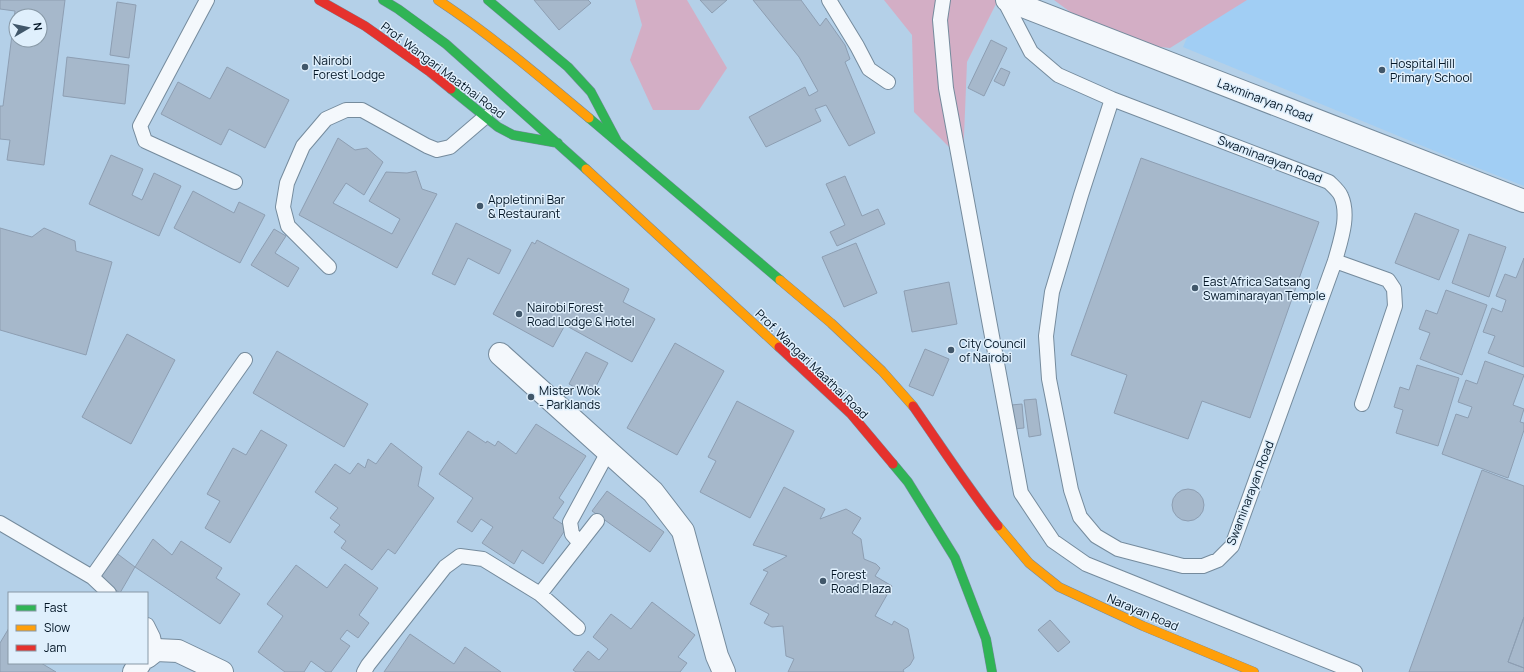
<svg xmlns="http://www.w3.org/2000/svg" width="1524" height="672" font-family="Manrope,sans-serif">
<style>
.built{fill:#a1cef4}
.green{fill:#d3aec5}
.building{fill:#a6b8cb;stroke:#8d9eb2;fill-rule:evenodd}
.lines{fill:none;stroke-linecap:round;stroke-linejoin:round}
.lane-casing{stroke:#758b9d;stroke-width:16}
.street-casing{stroke:#758b9d;stroke-width:24}
.fast-casing{stroke:#758b9d;stroke-width:10}
.slow-casing{stroke:#758b9d;stroke-width:10}
.jam-casing{stroke:#758b9d;stroke-width:10}
.lane{stroke:#f4f8fc;stroke-width:14}
.street{stroke:#f4f8fc;stroke-width:22}
.fast{stroke:#30b455;stroke-width:9}
.slow{stroke:#ff9f0a;stroke-width:9}
.jam{stroke:#e5322d;stroke-width:9}
.poi-dot{fill:#41576a;stroke:#dfeffc;stroke-width:1.5}
.labels{text-anchor:middle;dominant-baseline:central;stroke-width:3;stroke-linejoin:round;paint-order:stroke}
.poi-label{font-size:12px;fill:#031626;stroke:#dfeffc;text-anchor:start}
.street-label{font-size:12px;fill:#031626;stroke:#dfeffc}
</style>
<rect width="100%" height="100%" fill="#b4d0e8"/>
<!-- built -->
<path class="built" d="M1203,0H1524V186L1447,156L1183,47Z"/>
<!-- green -->
<path class="green" d="M635,0H687L727,68L699,110H653L630,60L642,25Z
M884,0H998L967,62L963,161L914,112L912,35Z
M1054,0H1247L1170,48L1111,42Z"/>
<!-- building -->
<path class="building" d="M0,0H65L44,165L7,160L10,140L0,139V106H3L15,11L0,9ZM16,16H40V40H16Z
M534,0H588L591,3L559,30Z
M700,0H727L712,13Z
M753,0H801L820,26L826,18L845,45L850,59L845,62L875,133L849,146L826,105L815,109L821,121L766,147L749,117L805,87L809,96L818,91L799,57Z
M117,2L136,5L129,58L110,55Z
M991,40L1007,48L984,96L968,88Z
M67,57L129,65L125,104L63,96Z
M227,67L289,100L265,148L229,129L221,145L161,114L178,82L210,99Z
M1001,68L1010,72L1004,86L994,81Z
M338,138L355,150L367,148L383,162L364,195L346,183L333,203L392,234L400,219L369,201L386,172L407,173L416,171L422,189L437,194L397,268L299,215Z
M111,155L143,169L132,195L142,200L154,173L181,186L159,236L89,204Z
M1141,158L1319,222L1250,418L1202,401L1188,439L1114,413L1127,375L1071,355Z
M845,176L862,216L878,209L885,224L837,246L830,232L845,225L826,184Z
M193,191L234,213L239,202L265,215L240,263L174,228Z
M1415,213L1459,230L1439,280L1395,263Z
M456,223L511,250L499,274L468,258L455,285L432,274Z
M0,228L32,237L44,228L75,241L76,251L112,262L86,355L0,330Z
M274,229L286,236L275,253L299,268L288,287L251,265Z
M1469,234L1506,247L1489,297L1452,283Z
M537,240L629,289L623,302L655,319L632,362L565,325L553,347L493,314L532,242L535,244Z
M856,243L877,293L844,307L822,257Z
M1524,258V367L1488,353L1495,336L1483,332L1492,308L1502,312L1506,300L1496,296L1505,274L1516,278Z
M949,282L957,324L912,332L904,291Z
M1446,290L1487,305L1462,375L1420,359L1430,333L1419,329L1426,310L1437,314Z
M127,334L175,360L131,444L82,417Z
M675,343L724,371L677,455L627,428Z
M925,349L949,359L933,396L909,386Z
M277,351L368,404L344,447L253,393Z
M586,352L608,363L591,396L569,384Z
M1485,361L1524,375L1513,405L1524,409L1520,422L1524,423V430L1508,478L1442,454L1456,414L1468,418L1472,407L1458,402L1466,380L1477,384Z
M1417,365L1459,378L1438,446L1396,433L1403,410L1394,407L1400,387L1409,390Z
M1036,399L1041,435L1029,437L1024,400Z
M737,401L794,431L750,518L700,492L716,461L708,457Z
M1022,404L1024,428L1014,429L1011,405Z
M536,424L586,456L559,498L564,502L553,518L567,527L543,564L522,550L514,564L482,543L493,527L481,519L472,532L457,522L473,498L439,474L468,431L486,443L487,441L495,446L498,441L516,454Z
M261,430L287,445L230,543L205,528L220,501L207,494L233,448L246,455Z
M391,443L422,467L418,486L434,498L395,554L388,549L372,570L341,548L346,541L334,532L340,525L330,518L338,508L315,492L335,464L350,474L358,463L365,468L368,459L376,464Z
M1482,470L1524,486V617L1508,662L1524,668V672H1409Z
M784,487L825,509L820,519L846,509L861,518L852,533L861,539L864,559L876,564L880,568L875,576L892,586L875,616L892,625L894,621L908,629L914,658L910,665L903,670L904,672H788L794,659L786,656L783,626L772,627L764,623L769,614L750,604L768,572L763,570L787,556L753,545Z
M1172 505a16 16 0 1 1 32 0a16 16 0 1 1-32 0Z
M607,491L664,532L650,552L592,511Z
M153,539L172,555L181,541L222,568L216,578L240,594L220,624L135,567Z
M115,552L135,567L120,593L98,578Z
M345,564L378,588L359,615L369,623L358,638L347,630L340,639L350,646L331,672H326L311,661L304,672H285L258,652L283,616L267,604L296,565L327,588Z
M652,602L695,635L678,657L687,663L680,672H576L573,670L588,651L599,660L608,649L593,637L611,614L631,629Z
M1524,617V668L1508,662Z
M1050,620L1070,642L1058,652L1038,630Z
M9,628V663H41L56,672H0V643Z
M410,634L454,664L465,647L501,672H384Z"/>
<g class="lines">
<defs>
<path id="lane" d="M207,0L140,126L145,141L235,182
M829,0L857,46L869,69L888,82
M943,0L940,20L946,88L1021,493L1053,541L1086,564L1355,672
M1004,0L1031,52L1058,75L1112,99L1329,182C1333,186 1339,191 1341,196C1350,216 1340,242 1335,261L1232,546L1218,560L1203,566H1183L1118,549L1096,536L1080,517L1071,490L1049,379L1046,336L1052,292L1081,195L1112,99
M1335,261L1388,280L1394,289L1395,306L1362,404
M329,267L288,226L283,207L287,183L303,146L326,119L346,110H362L427,146L437,150L450,147L485,117
M0,523L92,577
M580,543L572,534L570,522L608,452
M109,593L92,577L245,360
M540,594L597,521
M147,625L153,637L156,650
M364,672L368,665L445,567L460,556L483,559L540,594L578,628"/>
<path id="street" d="M1007,0L1524,201
M500,354L653,492L683,531L717,656L724,672
M147,657L156,650L178,651L222,672
M134,672L140,663"/>
<path id="fast" d="M383,0L398,9L446,44L586,169
M488,0L568,67L591,92L617,141
M451,89L498,127L513,135L558,143
M589,118L780,280
M893,464L908,482L955,558L986,639L992,672"/>
<path id="slow" d="M438,0C491,35 540,77 589,118
M586,169L779,347
M780,280L831,323L882,371L913,406
M998,526L1029,563L1059,587L1143,626L1254,672"/>
<path id="jam" d="M319,0L365,26L430,72L451,89
M779,347L851,414L893,464
M913,406C941,446 968,488 998,526"/>
</defs>
<!-- lane casing -->
<use href="#lane" class="lane-casing"/>
<!-- street casing -->
<use href="#street" class="street-casing"/>
<!-- fast casing -->
<use href="#fast" class="fast-casing"/>
<!-- slow casing -->
<use href="#slow" class="slow-casing"/>
<!-- jam casing -->
<use href="#jam" class="jam-casing"/>
<!-- lane -->
<use href="#lane" class="lane"/>
<!-- street -->
<use href="#street" class="street"/>
<!-- fast -->
<use href="#fast" class="fast"/>
<!-- slow -->
<use href="#slow" class="slow"/>
<!-- jam -->
<use href="#jam" class="jam"/>
</g>
<!-- markers -->
<g class="poi-dot">
<circle cx="305" cy="67" r="4"/>
<circle cx="1382" cy="70" r="4"/>
<circle cx="480" cy="206" r="4"/>
<circle cx="1195" cy="288" r="4"/>
<circle cx="519" cy="314" r="4"/>
<circle cx="951" cy="350" r="4"/>
<circle cx="531" cy="397" r="4"/>
<circle cx="823" cy="581" r="4"/>
</g>
<g class="labels">
<!-- poi labels -->
<g class="poi-label">
<text x="313" y="60">Nairobi<tspan x="313" dy="14">Forest Lodge</tspan></text>
<text x="1390" y="63">Hospital Hill<tspan x="1390" dy="14">Primary School</tspan></text>
<text x="488" y="199">Appletinni Bar<tspan x="488" dy="14">&amp; Restaurant</tspan></text>
<text x="1203" y="281">East Africa Satsang<tspan x="1203" dy="14">Swaminarayan Temple</tspan></text>
<text x="527" y="307">Nairobi Forest<tspan x="527" dy="14">Road Lodge &amp; Hotel</tspan></text>
<text x="959" y="343">City Council<tspan x="959" dy="14">of Nairobi</tspan></text>
<text x="539" y="390">Mister Wok<tspan x="539" dy="14">- Parklands</tspan></text>
<text x="831" y="574">Forest<tspan x="831" dy="14">Road Plaza</tspan></text>
</g>
<!-- street labels -->
<g class="street-label">
<text transform="translate(443 70) rotate(37)">Prof. Wangari Maathai Road</text>
<text transform="translate(1265 100) rotate(21)">Laxminaryan Road</text>
<text transform="translate(1270 159) rotate(21)">Swaminarayan Road</text>
<text transform="translate(812 364) rotate(44)">Prof. Wangari Maathai Road</text>
<text transform="translate(1250 493) rotate(-69)">Swaminarayan Road</text>
<text transform="translate(1143 612) rotate(23)">Narayan Road</text>
</g>
</g>
<!-- legend -->
<rect x="8" y="592" width="140" height="72" fill="#dfeffc" stroke="#8798a6"/>
<rect x="16" y="605" width="20" height="6" fill="#30b455" stroke="#8798a6"/>
<text x="44" y="612" font-size="12" fill="#031626">Fast</text>
<rect x="16" y="625" width="20" height="6" fill="#ff9f0a" stroke="#8798a6"/>
<text x="44" y="632" font-size="12" fill="#031626">Slow</text>
<rect x="16" y="645" width="20" height="6" fill="#e5322d" stroke="#8798a6"/>
<text x="44" y="652" font-size="12" fill="#031626">Jam</text>
<!-- north arrow -->
<g transform="translate(28 28) rotate(81)"><circle r="19" fill="#dfeffc" stroke="#8798a6"/>
<path d="M0-3L7 15L0 10L-7 15Z" fill="#41576a"/>
<text y="-6" font-size="11" font-weight="bold" text-anchor="middle" fill="#031626">N</text>
</g>
</svg>
